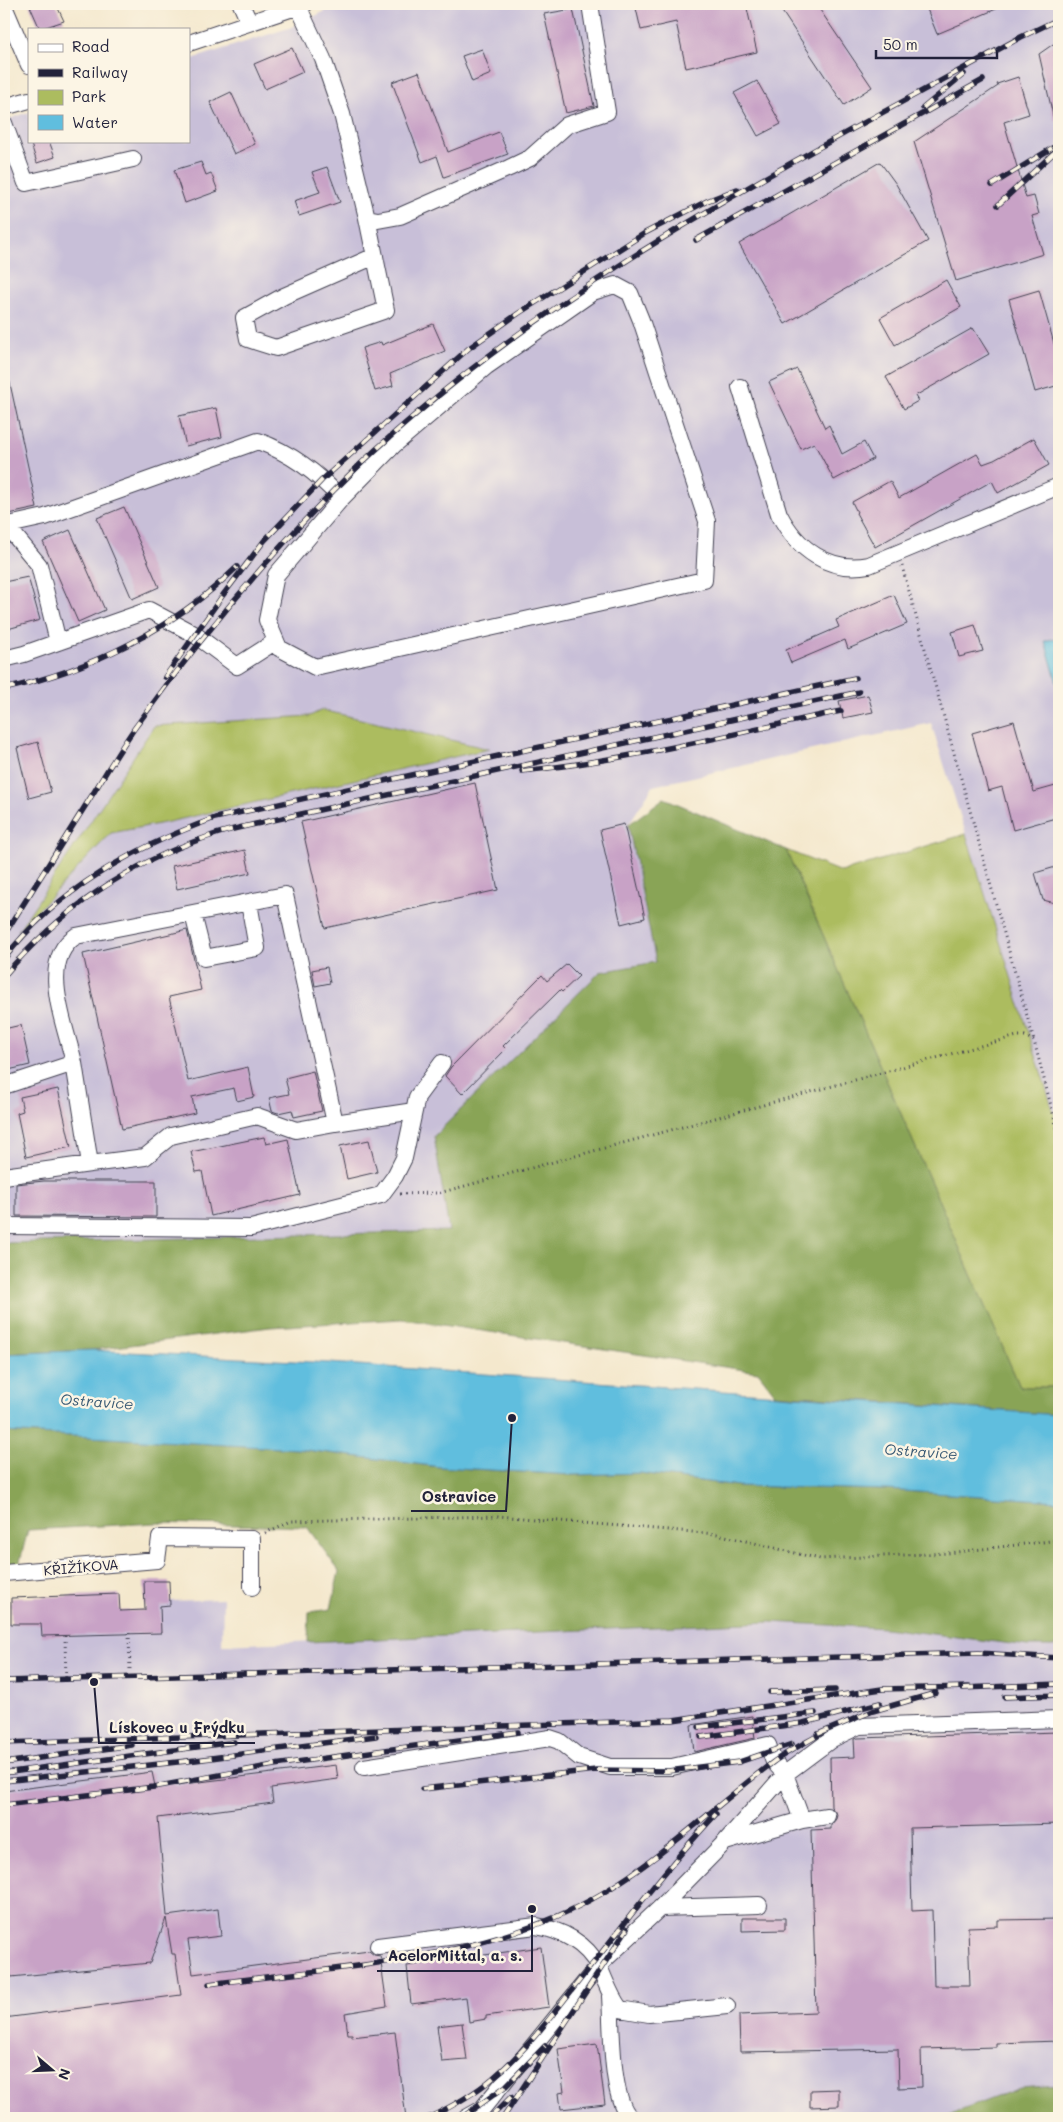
<svg xmlns="http://www.w3.org/2000/svg" width="1063" height="2122" font-family="Mali,sans-serif">
<style>
.industrial{fill:#c8bfd8}
.green{fill:#acbc5f;stroke:#676f4d}
.forest{fill:#89a456;stroke:#566348}
.water{fill:#60bede;stroke:#41708c}
.building{fill:#c8a2c6}
.lines{fill:none;stroke-linecap:round;stroke-linejoin:round}
.minor-casing{stroke:#424051;stroke-width:18}
.path{stroke:#424051;stroke-width:3;stroke-dasharray:1 4;stroke-linecap:butt}
.minor{stroke:#fff;stroke-width:16}
.rail-casing{stroke:#22223b;stroke-width:5.5}
.rail{stroke:#fcf5e5;stroke-width:4;stroke-dasharray:11;stroke-linecap:butt}
.labels{text-anchor:middle;dominant-baseline:central;stroke-width:5;stroke-linejoin:round;paint-order:stroke}
.street-label{font-size:14px;fill:#22223b;stroke:#fcf5e5}
.water-label{font-size:15px;font-style:italic;fill:#385974;stroke:#fcf5e5}
.leader{fill:none;stroke:#22223b;stroke-width:2}
.callout-dot{fill:#22223b;stroke:#fcf5e5;stroke-width:2}
.callout-label{font-size:15px;text-anchor:middle;font-weight:bold;fill:#22223b;stroke:#fcf5e5;stroke-width:5;stroke-linejoin:round;paint-order:stroke}
</style>
<rect width="100%" height="100%" fill="#fcf5e5"/>
<filter id="ink" filterUnits="userSpaceOnUse"><feTurbulence type="fractalNoise" baseFrequency=".02" numOctaves="2"/><feDisplacementMap in="SourceGraphic" scale="10" xChannelSelector="R" yChannelSelector="G"/><feConvolveMatrix kernelMatrix="1 2 1 2 8 2 1 2 1" color-interpolation-filters="sRGB"/></filter>
<filter id="wash" filterUnits="userSpaceOnUse"><feTurbulence type="fractalNoise" baseFrequency=".0096" numOctaves="4" result="noise"/><feDisplacementMap in="SourceGraphic" scale="20" xChannelSelector="R" yChannelSelector="G"/><feGaussianBlur stdDeviation="1.12" result="paint"/><feColorMatrix in="noise" values="0 0 0 0 0 0 0 0 0 0 0 0 0 0 0 0 0 1.4 0 .05"/><feComposite in="paint" operator="in"/></filter>
<g filter="url(#wash)">
<rect width="100%" height="100%" fill="#f4e8cd"/>
<!-- industrial -->
<path class="industrial" d="M340,4H1059V1129L931,723L653,786L628,825L656,962L600,972L449,1231L4,1243V121L29,112V141H189V60L292,27Z
M223,1599L222,1645L770,1622L885,1628L1028,1646H1059V2085L1020,2088L941,2118H4V1624H41L42,1636L161,1633L160,1606L170,1605V1601Z"/>
<!-- green -->
<path class="green" d="M322,710L489,749L164,823L111,833L18,931L154,726L310,716Z
M966,834L1059,1129V1387H1020L786,850L841,872Z"/>
<!-- forest -->
<path class="forest" d="M664,798L786,850L1020,1387H1059V1415L775,1394L758,1372L402,1319L270,1327L92,1350L4,1354V1243L449,1231L434,1136L600,972L656,962L628,825Z
M4,1432L298,1449L440,1467L572,1475L640,1473L739,1486L887,1490L1059,1501V1646H1028L885,1628L770,1622L308,1642L309,1612L331,1609L339,1571L307,1527L156,1523L28,1530L19,1565L4,1566Z
M1059,2085V2118H941L1020,2088Z"/>
<!-- water -->
<path class="water" d="M1059,637V690L1045,641Z
M92,1350L330,1363L1059,1415V1501L887,1490L739,1486L640,1473L572,1475L440,1467L298,1449L4,1432V1354Z"/>
<g id="blocks">
<!-- building -->
<path class="building" d="M29,4H56L64,21L40,29Z
M635,4H746L757,52L686,68L676,22L641,30Z
M777,4H816L872,87L844,105Z
M925,4H1008L937,34Z
M573,9L594,106L566,113L544,14Z
M1059,40V119L1054,120L1039,54Z
M292,48L303,72L265,89L254,64Z
M482,49L491,74L472,82L462,56Z
M419,72L448,152L499,132L508,154L444,177L437,156L422,162L392,82Z
M1018,77L1029,114L1004,122L1026,198L1034,196L1039,214L1032,216L1043,254L956,281L914,142L998,86L997,84Z
M757,81L781,124L758,136L734,93Z
M231,92L255,144L234,154L210,102Z
M30,141H49L55,157L37,163Z
M201,162L206,175L211,173L218,191L185,203L174,170Z
M880,162L896,184L928,241L785,324L739,244Z
M327,167L340,202L299,216L294,201L320,192L312,172Z
M946,280L961,307L895,345L880,318Z
M1039,290L1055,347L1059,346V385L1035,392L1009,299Z
M433,324L445,351L390,374L393,386L375,391L362,348L381,342L382,345Z
M973,328L989,354L915,396L918,401L904,409L886,377Z
M797,369L825,428L829,425L842,454L864,442L873,459L834,480L814,443L801,449L769,382Z
M9,379L37,508L4,515V380Z
M216,408L222,437L186,446L179,416Z
M1034,438L1049,465L998,493L992,481L875,547L856,513L857,512L852,502L890,481L899,498L977,454L983,464L994,460Z
M124,507L159,587L132,599L97,518Z
M70,530L105,610L78,622L43,542Z
M28,577L40,620L4,630V582Z
M894,595L907,624L848,649L845,640L791,663L786,650L839,627L836,620Z
M975,625L983,651L959,657L952,632Z
M868,695L873,712L843,718L839,701Z
M1014,721L1034,792L1059,785V817L1013,830L1002,787L988,791L972,733Z
M38,742L51,792L29,798L17,748Z
M475,783L498,890L325,928L301,822Z
M624,824L645,918L621,924L600,830Z
M245,850L250,873L177,889L172,866Z
M1059,866V904L1043,900L1035,873Z
M187,930L201,990L169,997L188,1081L248,1067L254,1097L237,1101L234,1088L192,1097L195,1113L122,1129L83,954Z
M567,964L579,976L562,992L560,990L503,1046L506,1049L462,1094L445,1076L451,1067L542,975L547,981Z
M327,967L330,983L315,986L312,970Z
M21,1025L30,1065L4,1071V1029Z
M313,1071L322,1111L294,1117L292,1110L278,1113L272,1111L269,1098L289,1094L285,1078Z
M58,1089L71,1147L26,1157L17,1113L23,1111L20,1097Z
M264,1137L266,1144L288,1139L300,1195L211,1216L202,1171L196,1172L191,1152Z
M369,1140L377,1172L347,1179L340,1146Z
M44,1181H156V1217L16,1216V1184Z
M144,1581H169L170,1605L160,1606L161,1633L42,1636L41,1624H11V1598L119,1594L120,1611L145,1610Z
M752,1716L755,1738L694,1752L691,1725Z
M1059,1732V1824L910,1828L912,1911L932,1910L934,1986H970L968,1927L998,1926V1920L1059,1919V2041L996,2043V2047L921,2049L922,2087L899,2088L898,2049L740,2052L739,2015L816,2012L811,1830L831,1829V1825L836,1819L837,1814L831,1807L830,1758L855,1757L854,1739L858,1738Z
M336,1765L338,1779L271,1788L273,1803L158,1818L167,1916L218,1909L221,1936L188,1940L193,1974L369,1951L374,1955L380,1956L387,2006L345,2013L348,2034H352V2037L395,2032L406,2118H4V2018L181,1995L175,1954H172L166,1918L150,1963L11,1977L9,1963H4V1791L152,1772L155,1786L175,1783L176,1785Z
M742,1918H785V1930L742,1931Z
M541,1947L549,2007L486,2016V2019L469,2022L466,1997L411,2004L407,1966Z
M462,2023L467,2060L442,2062L437,2026Z
M597,2044L605,2104L561,2109L559,2093L564,2092L558,2049Z
M839,2089V2106L810,2107V2090Z"/>
</g>
</g>
<g filter="url(#ink)">
<use href="#blocks" fill-opacity="0" stroke="#424051" stroke-width="1"/>
<g class="lines">
<defs>
<path id="minor" d="M241,4L249,22
M4,6L29,65
M298,6L323,59L342,114L367,218L378,220L400,216L509,168L530,158L567,125L607,112L590,4
M189,43L305,4
M4,107L29,100
M4,123L26,183L133,159
M367,218L386,310L276,348L248,339L244,318L284,296L375,256
M615,285L630,293L641,320L707,521L704,580L315,667L279,648L267,620L276,575L341,499L394,445L487,366L593,292Z
M740,387L779,514C797,549 829,573 869,565L1059,486
M6,525L39,565L58,642
M4,526L45,517L258,441C290,453 318,473 341,499
M4,659L24,654L149,610L194,634L237,666L276,641
M193,914L204,958L257,948L249,903
M4,1086L74,1063C66,1026 37,961 76,936L285,895L335,1123L414,1111
M90,1164L145,1157L171,1136L257,1116L296,1130L335,1123
M4,1176L90,1164L74,1063
M4,1226L251,1228L381,1195L395,1176L404,1158L417,1097L442,1063
M4,1573L157,1560L160,1538L252,1539V1587
M364,1767L550,1738L559,1741L579,1757L610,1767H672L768,1745L774,1762L785,1774L802,1820
M725,1842L802,1820L827,1816
M660,1908L759,1905
M378,1946L536,1926C562,1930 586,1943 599,1967C606,1982 610,1996 620,2009L649,2014L727,2006
M610,1996C612,2024 610,2101 631,2118
M466,2118L482,2109L598,1966L660,1908L725,1842L785,1774L832,1739L859,1726L1059,1719"/>
</defs>
<!-- minor casing -->
<use href="#minor" class="minor-casing"/>
<!-- path -->
<path class="path" d="M902,566L1034,1041
M400,1194L439,1193L1017,1036H1025L1034,1041L1059,1136
M265,1533L291,1521L498,1516L717,1534L820,1559L948,1553L1059,1540
M129,1633L130,1671
M65,1636L66,1685"/>
<!-- minor -->
<use href="#minor" class="minor"/>
<defs>
<path id="rail" d="M923,108L964,74
M992,185L1052,148
M998,205L1059,148
M696,240L983,80
M165,677L223,595L264,541L322,480L469,348L519,313L645,233L707,201L737,189
M4,689C91,670 173,629 237,567
M522,771C630,760 736,733 841,711
M4,935C32,890 61,845 89,800C104,776 118,752 134,729C194,646 261,564 334,490C527,295 783,168 1021,37L1059,19
M4,959C57,889 135,847 215,818L855,678
M4,976C59,911 129,863 210,836C229,829 249,826 269,821L859,692
M4,1681L978,1653L1059,1658
M963,1688L1059,1684
M770,1692L835,1690
M1005,1697L1059,1695
M699,1727L815,1713
M818,1734L873,1711L936,1693
M701,1737L803,1723L880,1703
M4,1743L673,1720L882,1689L969,1687
M4,1763L132,1745
M4,1773L234,1742
M4,1781L196,1760L376,1736
M422,1789L596,1770L668,1771L739,1762L792,1744
M4,1805L154,1787L274,1765L518,1732
M209,1984C337,1967 488,1961 601,1894C662,1858 715,1806 772,1763C788,1751 807,1742 824,1732
M428,2118C451,2107 473,2095 493,2078C533,2045 562,2001 595,1961C634,1911 673,1860 716,1814
M461,2118L506,2086L545,2046
M490,2118L511,2097
M503,2118L627,1929"/>
</defs>
<!-- rail casing -->
<use href="#rail" class="rail-casing"/>
<!-- rail -->
<use href="#rail" class="rail"/>
</g>
</g>
<g class="labels">
<!-- street labels -->
<g class="street-label">
<text transform="translate(81 1567) rotate(-5)">KŘIŽÍKOVA</text>
</g>
<!-- water labels -->
<g class="water-label">
<text transform="translate(97 1401) rotate(4)">Ostravice</text>
<text transform="translate(921 1451) rotate(4)">Ostravice</text>
</g>
</g>
<!-- callouts -->
<path class="leader" d="M512 1418L506 1511H411M94 1682L99 1743H255M532 1909L532 1971H377"/>
<g class="callout-dot">
<circle cx="512" cy="1418" r="5"/>
<circle cx="94" cy="1682" r="5"/>
<circle cx="532" cy="1909" r="5"/>
</g>
<g class="callout-label">
<text x="459" y="1502">Ostravice</text>
<text x="177" y="1733">Lískovec u Frýdku</text>
<text x="455" y="1961">AcelorMittal, a. s.</text>
</g>
<!-- margin -->
<rect width="1063" height="2122" fill="none" stroke="#fcf5e5" stroke-width="20"/>
<!-- legend -->
<rect x="28" y="28" width="162" height="115" fill="#fcf5e5" stroke="#a5a1a1"/>
<rect x="38" y="44" width="25" height="8" fill="#ffffff" stroke="#a5a1a1"/>
<text x="72" y="52" font-size="15" fill="#22223b">Road</text>
<rect x="38" y="69" width="25" height="8" fill="#22223b" stroke="#a5a1a1"/>
<text x="72" y="78" font-size="15" fill="#22223b">Railway</text>
<rect x="38" y="90" width="25" height="15" fill="#acbc5f" stroke="#a5a1a1"/>
<text x="72" y="102" font-size="15" fill="#22223b">Park</text>
<rect x="38" y="115" width="25" height="15" fill="#60bede" stroke="#a5a1a1"/>
<text x="72" y="128" font-size="15" fill="#22223b">Water</text>
<!-- north arrow -->
<g transform="translate(52 2070) rotate(109)" stroke="#fcf5e5" stroke-width="4" paint-order="stroke">
<path d="M0-4L9 19L0 12L-9 19Z" fill="#22223b"/>
<text y="-8" font-size="14" font-weight="bold" text-anchor="middle" fill="#22223b">N</text>
</g>
<!-- scale -->
<path d="M876 50v8h121v-8" fill="none" stroke="#22223b" stroke-width="2.5"/>
<text x="883" y="50" font-size="15" fill="#22223b" stroke="#fcf5e5" stroke-width="4" paint-order="stroke">50 m</text>
</svg>
